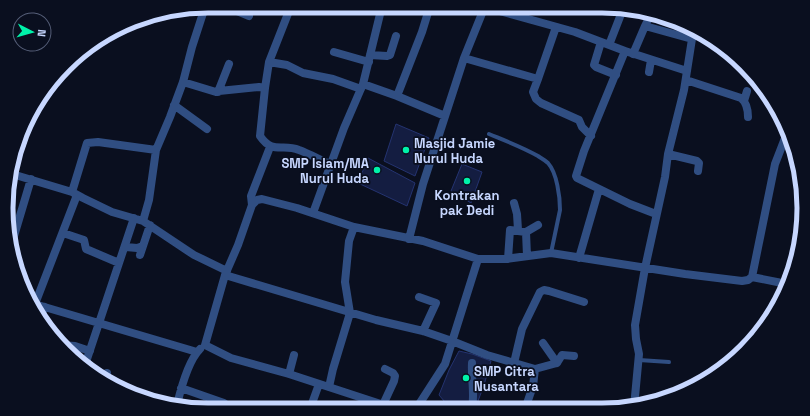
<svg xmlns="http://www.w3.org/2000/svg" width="810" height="416" font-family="'Space Grotesk',sans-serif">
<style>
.building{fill:#141d41;stroke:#243370}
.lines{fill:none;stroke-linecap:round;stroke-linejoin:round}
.lane{stroke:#304e82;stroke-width:4}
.street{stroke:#304e82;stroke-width:8}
.poi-dot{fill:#00f2aa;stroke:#0a0f1f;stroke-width:1.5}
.labels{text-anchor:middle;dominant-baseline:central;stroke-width:3.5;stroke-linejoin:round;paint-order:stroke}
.poi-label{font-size:13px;font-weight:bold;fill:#c7d7ff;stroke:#0a0f1f;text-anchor:start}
.rim{fill:none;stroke:#c7d7ff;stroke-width:5}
</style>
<rect width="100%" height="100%" fill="#0a0f1f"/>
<!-- building -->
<path class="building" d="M396,124L429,138L415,176L384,161Z
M368,158L415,183L407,206L358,183Z
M462,164L482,172L471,203L451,191Z
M459,351L472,354L491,361L484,385L475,409H451L439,395L449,370Z"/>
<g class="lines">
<!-- lane -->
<path class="lane" d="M489,134C506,141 522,147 538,156C541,158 545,160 548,163C557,173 560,197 560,210L551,253
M639,360L669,362"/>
<!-- street -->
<path class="street" d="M225,6L249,16
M485,7L575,32L625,51L687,71
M650,16L645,26L692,39
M521,17L524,6
M601,42L594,65L596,67L616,75
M609,45L623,9
M625,51L584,151L576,176L577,178L630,204L656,214
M334,52L369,62
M633,54L645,26
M370,55L387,56L390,55L396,36
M464,58L538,79L533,92L536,99L541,103L579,120L582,127L591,136
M269,62L287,65L303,73L333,79L361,89
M649,72L651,60
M538,79L556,27
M686,80L741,98C747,103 748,110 748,117
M183,82L216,92H218L229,64
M363,84L397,96L445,116
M265,88L260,136C273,155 282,143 299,150C310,154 320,160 330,164
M219,91L259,87L265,88L269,62L291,6
M397,96L422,32L430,6
M744,101L747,91
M174,105L207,129
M668,154L697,161L699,163L698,171
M12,174L72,192L83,198L112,212L143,221L194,255L227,271
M72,192L87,143L98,142L156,150
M514,203L517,214L518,230
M252,205L251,196L270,147
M313,213L344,128L363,84L382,6
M143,221L149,200L156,150L170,117L183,82L192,47L205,7
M63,233L84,240L86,249L119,263
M409,239L423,184L464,58L485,6
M11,246L31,179
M126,247L137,248L143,246L150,225
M140,255L143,246
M527,256L526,232L538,225
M579,258L599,189
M508,259L510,230L526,232
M225,275L376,320L423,331L452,341L487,355L535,369L533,386L525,409
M752,277L787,284
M419,297L436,303L423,331
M31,303L197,352
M35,304L77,195
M40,316L45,307
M543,343L557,363
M61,345L75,346L90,351
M472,363C471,379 475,393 472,409
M514,363L522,329L540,292L544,290L549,291L584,302
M85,365L134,218
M535,369L557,363L562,355L574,356
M289,374L294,355
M106,380L107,373
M329,387L333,369L350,313L345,282L349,241L354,227
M181,388L224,403
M177,405C181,388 188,361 200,349
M634,407L639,354L636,339L635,325L645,268L665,177L668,154L684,90L692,39L691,27
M310,409L319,384
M381,409L394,381L395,376L393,373L385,369
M396,409L289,374L231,358L205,345L225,275L238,245L252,205L257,200L262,199L297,208L354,227L423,241L478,259H505L551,253L685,274L742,281L748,280L752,277L775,164L787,133
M416,409L445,364L478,259"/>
</g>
<!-- markers -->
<g class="poi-dot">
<circle cx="406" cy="150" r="4"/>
<circle cx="377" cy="170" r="4"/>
<circle cx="467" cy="181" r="4"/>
<circle cx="466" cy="378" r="4"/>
</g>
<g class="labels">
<!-- poi labels -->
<g class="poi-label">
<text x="414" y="143">Masjid Jamie<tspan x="414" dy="15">Nurul Huda</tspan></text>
<text x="369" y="163" text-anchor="end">SMP Islam/MA<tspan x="369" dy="15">Nurul Huda</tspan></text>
<text x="467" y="195" text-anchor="middle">Kontrakan<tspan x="467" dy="15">pak Dedi</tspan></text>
<text x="474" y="371">SMP Citra<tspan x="474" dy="15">Nusantara</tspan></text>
</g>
</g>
<!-- crop -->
<path d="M0 0H810V416H0ZM208 13H602A195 195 0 0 1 797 208V208A195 195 0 0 1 602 403H208A195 195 0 0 1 13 208V208A195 195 0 0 1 208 13Z" fill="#0a0f1f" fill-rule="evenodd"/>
<path class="rim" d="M208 13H602A195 195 0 0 1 797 208V208A195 195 0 0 1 602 403H208A195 195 0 0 1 13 208V208A195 195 0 0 1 208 13Z"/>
<!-- north arrow -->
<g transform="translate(32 32) rotate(96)"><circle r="19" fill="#0a0f1f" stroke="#565f79"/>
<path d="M0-3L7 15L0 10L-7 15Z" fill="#00f2aa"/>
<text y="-6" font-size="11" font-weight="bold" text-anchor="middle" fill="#c7d7ff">N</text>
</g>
</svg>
